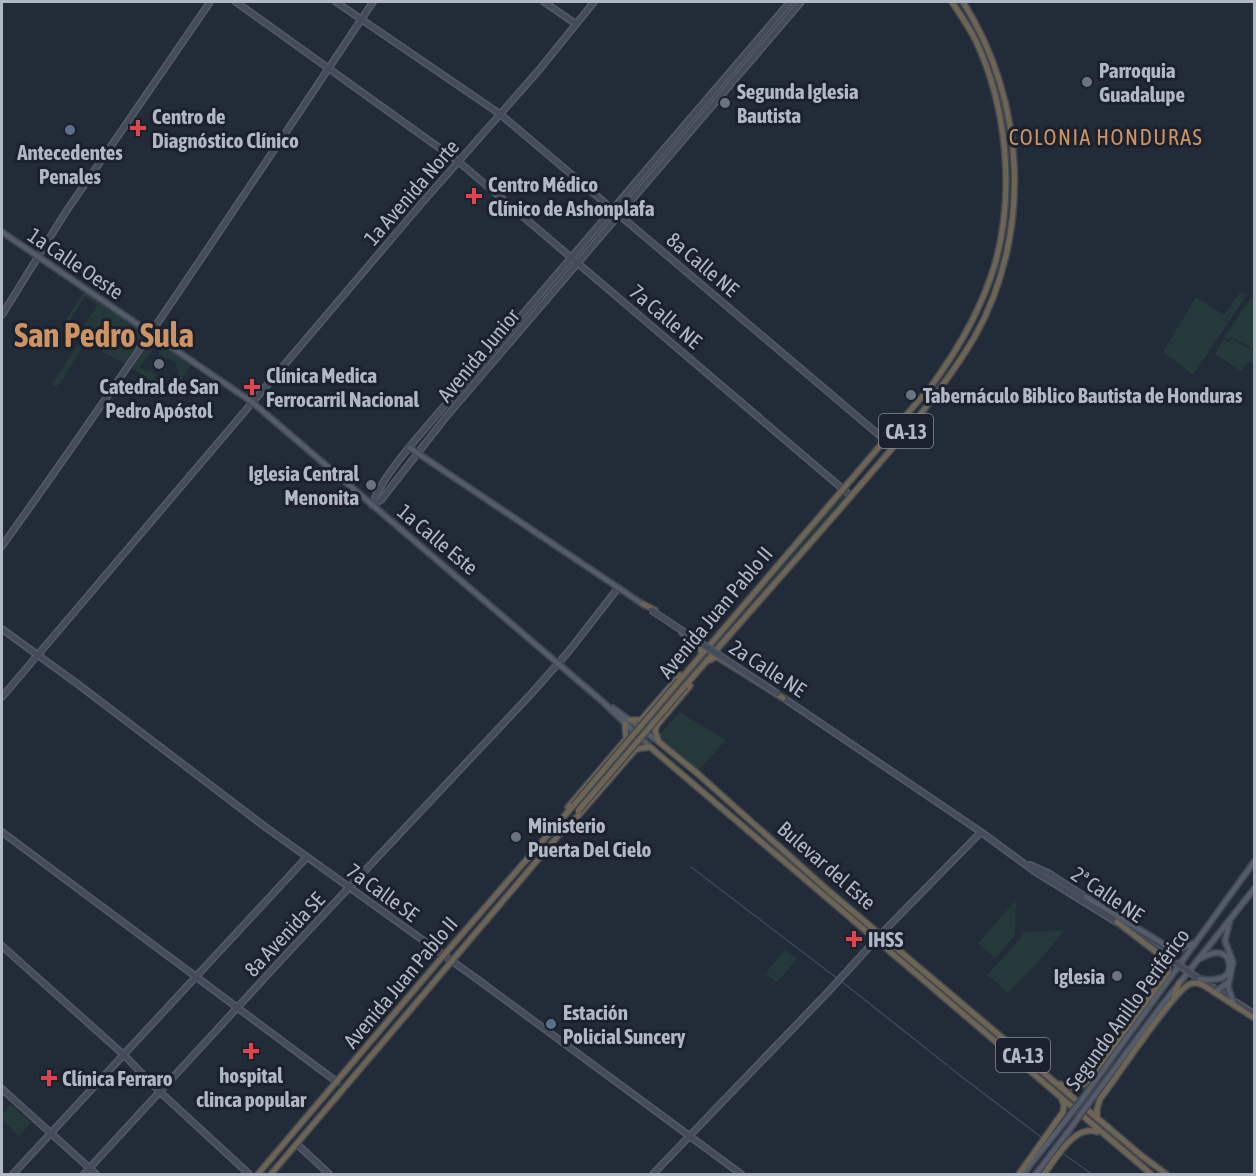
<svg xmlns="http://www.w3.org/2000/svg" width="1256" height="1176" font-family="'Asap Condensed',sans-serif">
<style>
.green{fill:#25383a;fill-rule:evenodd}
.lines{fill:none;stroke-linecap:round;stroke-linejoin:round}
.stream{stroke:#394861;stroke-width:1.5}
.secondary-casing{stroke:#515863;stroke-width:8}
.primary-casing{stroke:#3f4652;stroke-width:8}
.highway-casing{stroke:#414853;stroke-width:8}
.secondary{stroke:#444c5b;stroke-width:4.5}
.primary{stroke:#545c69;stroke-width:4.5}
.highway{stroke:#6e6453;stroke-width:5}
.secondary-bridge-casing{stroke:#515863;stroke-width:8;stroke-linecap:butt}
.primary-bridge-casing{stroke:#3f4652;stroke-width:8;stroke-linecap:butt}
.highway-bridge-casing{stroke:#414853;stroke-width:8;stroke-linecap:butt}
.secondary-bridge{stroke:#444c5b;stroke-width:4.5}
.primary-bridge{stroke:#545c69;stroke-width:4.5}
.highway-bridge{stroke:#6e6453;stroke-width:5}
.worship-dot{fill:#6b7280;stroke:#1b222d;stroke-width:2}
.health-dot{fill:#e0444e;stroke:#1b222d;stroke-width:2}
.service-dot{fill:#5c6f8a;stroke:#1b222d;stroke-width:2}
.labels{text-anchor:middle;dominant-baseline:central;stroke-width:6;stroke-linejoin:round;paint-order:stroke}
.shield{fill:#1b222d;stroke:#848b97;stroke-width:1.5}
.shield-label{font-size:20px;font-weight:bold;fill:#b1b8c5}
.poi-label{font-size:21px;font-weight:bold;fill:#b1b8c5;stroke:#1b222d;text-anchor:start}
.street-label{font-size:21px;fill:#b1b8c5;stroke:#1b222d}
.neighbourhood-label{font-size:22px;letter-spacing:1.5px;fill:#ce9363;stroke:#1b222d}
.town-label{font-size:33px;font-weight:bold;fill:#ce9363;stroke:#1b222d}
</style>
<rect width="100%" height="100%" fill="#222b38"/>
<!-- green -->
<path class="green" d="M84,291L148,335L128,366L86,342L57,388L52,384L81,339L62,326ZM85,297L97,305L81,330L69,322Z
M1240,292L1246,296L1193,375L1163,352L1196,297L1224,315Z
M1254,294V349L1231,337L1229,340L1224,337Z
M153,337L192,363L172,395L132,368ZM155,346L161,350L158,354L176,363L177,369L179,371L178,373L181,376L178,381L174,379L172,382L165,381L163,383L155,378L157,375L149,369L147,372L140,367Z
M1224,339L1229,342L1231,339L1254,351V363L1248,362L1241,371L1215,354Z
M843,489L851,496L716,651L709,646Z
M680,712L726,740L698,771L657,737Z
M1016,900L1015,935L995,959L978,943Z
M1065,930L1041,959L1008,993L987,975L1020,939L1022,932Z
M785,949L797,959L777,982L765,974Z
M11,1104L31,1123L19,1136L2,1119V1114Z"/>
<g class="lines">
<!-- stream -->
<path class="stream" d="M691,867L838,979
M841,981L947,1065
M949,1067L1041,1137
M1062,1153L1092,1174"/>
<defs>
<path id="secondary" d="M236,2L459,162L851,496
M336,2L500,114L885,440
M544,2L576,24
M2,315L65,213L210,2
M372,505L381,500L446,417L801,2
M372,505C381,477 420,435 439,412L790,2
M2,546C130,368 251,184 373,2
M2,629L79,685L264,826L477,979L741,1174
M2,697L421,204L539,70L594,2
M782,697L981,832L1034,871L1118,923
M2,832L337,1082
M1030,865L1050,874L1087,898
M1121,922L1173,961
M2,946L124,1055L159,1091L249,1174
M1192,974L1254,1014
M2,1089L96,1174
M297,1144L329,1174
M13,1174L307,857
M84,1174L294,946L531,694L569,651L618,588
M653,1174L828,992L881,934L981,832"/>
<path id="primary" d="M2,232L252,402L603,702L650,747
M410,448L644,605
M613,708L659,742
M1086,897L1170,948L1181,949L1194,943
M1230,920L1225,941L1233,962L1228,987L1233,1001
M1199,959C1209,954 1218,949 1227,957C1237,980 1215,981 1200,979
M1217,991L1228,982
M1083,1098L1254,862
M1089,1103L1162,1005L1254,889
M1023,1174L1066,1120
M1036,1174L1073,1125"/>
<path id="highway" d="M643,604L655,610
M682,633L700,646L701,653
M710,660L715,657L719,658L783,698
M679,681L932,385C959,348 982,308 995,264C1015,192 1007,108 976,41C969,27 960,14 952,2
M685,686C740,622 797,559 852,495C895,445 940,395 974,338C1033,234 1026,101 963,2
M690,686L657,725L655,731L659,742L698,774L830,892L1142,1156L1166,1174
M630,720H641L680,675
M568,807L626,739L625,724
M568,824L577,817L636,749L650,747L1151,1174
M1174,996L1179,983
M1060,1084C1071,1088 1078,1090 1087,1082L1168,972V964L1164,958L1117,922
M1097,1118V1109L1100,1099C1115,1080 1174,990 1190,984C1195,982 1199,983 1203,985L1254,1018
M258,1174L443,956L573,806
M271,1174L569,823
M1019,1174L1063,1112L1064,1106L1062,1100
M1044,1174C1056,1159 1074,1124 1097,1132"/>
</defs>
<!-- secondary casing -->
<use href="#secondary" class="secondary-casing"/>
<!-- primary casing -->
<use href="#primary" class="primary-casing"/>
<!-- highway casing -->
<use href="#highway" class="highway-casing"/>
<!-- secondary -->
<use href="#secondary" class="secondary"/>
<!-- primary -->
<use href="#primary" class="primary"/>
<!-- highway -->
<use href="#highway" class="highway"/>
<defs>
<path id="secondary-bridge" d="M651,610L778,694
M1173,961L1192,974"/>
<path id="primary-bridge" d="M1066,1120L1083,1098
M1073,1125L1089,1103"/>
<path id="highway-bridge" d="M573,806L679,681
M578,811L685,686"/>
</defs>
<!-- secondary-bridge casing -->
<use href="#secondary-bridge" class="secondary-bridge-casing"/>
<!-- primary-bridge casing -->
<use href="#primary-bridge" class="primary-bridge-casing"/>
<!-- highway-bridge casing -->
<use href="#highway-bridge" class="highway-bridge-casing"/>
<!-- secondary-bridge -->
<use href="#secondary-bridge" class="secondary-bridge"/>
<!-- primary-bridge -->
<use href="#primary-bridge" class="primary-bridge"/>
<!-- highway-bridge -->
<use href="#highway-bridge" class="highway-bridge"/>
</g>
<!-- markers -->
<g class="worship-dot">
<circle cx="1087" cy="82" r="6"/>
<circle cx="725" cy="103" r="6"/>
<circle cx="159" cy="364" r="6"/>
<circle cx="911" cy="395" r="6"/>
<circle cx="371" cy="485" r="6"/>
<circle cx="516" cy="837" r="6"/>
<circle cx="1117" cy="976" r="6"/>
</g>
<g class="health-dot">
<path d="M135 119h6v6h6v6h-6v6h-6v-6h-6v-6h6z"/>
<path d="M471 187h6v6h6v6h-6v6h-6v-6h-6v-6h6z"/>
<path d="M249 378h6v6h6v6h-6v6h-6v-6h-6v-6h6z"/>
<path d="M851 930h6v6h6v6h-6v6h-6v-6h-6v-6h6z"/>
<path d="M248 1042h6v6h6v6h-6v6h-6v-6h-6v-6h6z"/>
<path d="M46 1069h6v6h6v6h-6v6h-6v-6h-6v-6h6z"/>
</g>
<g class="service-dot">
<circle cx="70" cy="130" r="6"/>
<circle cx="551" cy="1024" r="6"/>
</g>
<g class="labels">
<!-- shield labels -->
<g class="shield">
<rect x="879" y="414" width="54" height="34" rx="4.5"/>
<rect x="996" y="1038" width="54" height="34" rx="4.5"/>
</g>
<g class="shield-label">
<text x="906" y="431">CA-13</text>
<text x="1023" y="1055">CA-13</text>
</g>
<!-- poi labels -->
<g class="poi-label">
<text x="1099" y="70">Parroquia<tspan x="1099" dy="24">Guadalupe</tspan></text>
<text x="737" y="91">Segunda Iglesia<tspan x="737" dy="24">Bautista</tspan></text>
<text x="152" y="116">Centro de<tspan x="152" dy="24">Diagnóstico Clínico</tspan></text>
<text x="70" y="152" text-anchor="middle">Antecedentes<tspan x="70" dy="24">Penales</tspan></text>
<text x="488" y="184">Centro Médico<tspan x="488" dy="24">Clínico de Ashonplafa</tspan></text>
<text x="266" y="375">Clínica Medica<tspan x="266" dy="24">Ferrocarril Nacional</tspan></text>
<text x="159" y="386" text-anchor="middle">Catedral de San<tspan x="159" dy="24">Pedro Apóstol</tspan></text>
<text x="923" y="395">Tabernáculo Biblico Bautista de Honduras</text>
<text x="359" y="473" text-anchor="end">Iglesia Central<tspan x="359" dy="24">Menonita</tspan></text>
<text x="528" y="825">Ministerio<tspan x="528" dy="24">Puerta Del Cielo</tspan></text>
<text x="868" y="939">IHSS</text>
<text x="1105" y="976" text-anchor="end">Iglesia</text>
<text x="563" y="1012">Estación<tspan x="563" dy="24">Policial Suncery</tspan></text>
<text x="251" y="1075" text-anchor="middle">hospital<tspan x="251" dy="24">clinca popular</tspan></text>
<text x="62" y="1078">Clínica Ferraro</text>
</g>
<!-- street labels -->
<g class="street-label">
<text transform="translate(411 192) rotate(-49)">1a Avenida Norte</text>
<text transform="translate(76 263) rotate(34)">1a Calle Oeste</text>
<text transform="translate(703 264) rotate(40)">8a Calle NE</text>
<text transform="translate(666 316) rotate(40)">7a Calle NE</text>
<text transform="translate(478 355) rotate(-50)">Avenida Junior</text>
<text transform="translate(438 539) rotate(40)">1a Calle Este</text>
<text transform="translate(715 612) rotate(-50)">Avenida Juan Pablo II</text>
<text transform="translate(768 668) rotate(33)">2a Calle NE</text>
<text transform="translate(827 865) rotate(41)">Bulevar del Este</text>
<text transform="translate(383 892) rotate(36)">7a Calle SE</text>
<text transform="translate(1108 894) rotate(34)">2ª Calle NE</text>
<text transform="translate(284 934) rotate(-47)">8a Avenida SE</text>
<text transform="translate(400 982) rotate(-50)">Avenida Juan Pablo II</text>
<text transform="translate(1127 1009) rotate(-54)">Segundo Anillo Periférico</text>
</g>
<!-- neighbourhood labels -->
<g class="neighbourhood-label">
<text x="1106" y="137">COLONIA HONDURAS</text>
</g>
<!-- town labels -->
<g class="town-label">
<text x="104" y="335">San Pedro Sula</text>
</g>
</g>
<!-- border -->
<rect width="1256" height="1176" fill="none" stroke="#b1b8c5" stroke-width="6"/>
</svg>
